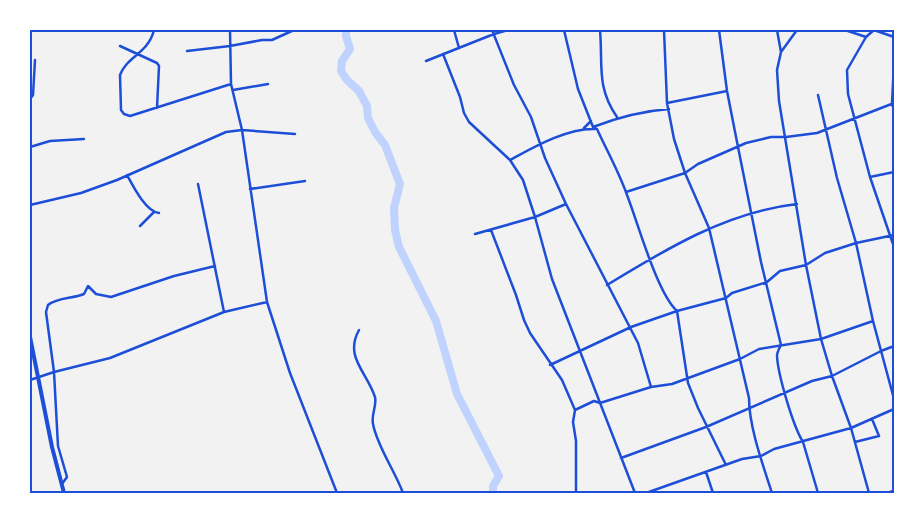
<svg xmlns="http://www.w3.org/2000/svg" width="924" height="523" font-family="Figtree,sans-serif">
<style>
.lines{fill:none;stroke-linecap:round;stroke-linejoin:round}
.river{stroke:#bfd3fe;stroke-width:8}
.minor{stroke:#1d4ed8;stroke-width:2.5}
.secondary{stroke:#1d4ed8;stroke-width:3}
.primary{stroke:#1d4ed8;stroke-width:4}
.neatline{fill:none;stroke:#1d4ed8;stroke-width:2}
</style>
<rect width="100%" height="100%" fill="#f2f2f2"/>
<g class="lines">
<!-- river -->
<path class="river" d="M346,30V36L350,49L342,61L341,71L347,80L359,91L367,106L368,118L375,132L385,145L400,184L394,208L395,230L399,247L436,321L457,394L499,476L493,486V493"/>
<!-- minor -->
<path class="minor" d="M154,30C148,54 127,56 120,75L121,110L124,114L130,116L231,84
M230,30L231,84L242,130L267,302L290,373L337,493
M454,30L459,48
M492,30L514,85L531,117L545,158L566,204L638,343L651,387
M564,30L578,89L593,127L597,129C607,151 619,172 627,195C638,223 657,293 677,311L688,383L698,408L726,465
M600,30C603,64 596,87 617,117
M664,30L667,103L674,139L685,173L709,228L749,398C749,427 763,465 772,493
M719,30L727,91L738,147L761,262L781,345C779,349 777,352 777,356C778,375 793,426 803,442L818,493
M777,30L781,52L777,70L779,101L806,265L821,339L832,376L851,428L869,493
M845,30L866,37
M874,30L866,37L847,70L848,94L870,177L894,247
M874,30L894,37
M120,46L157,63L159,66L157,108
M187,51L230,46L262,40H272L294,30
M781,52L797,30
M443,54L460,97L464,113L469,122L510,160L523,180L535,217L552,279L635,493
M426,61L494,34L508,30
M894,62L892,103L894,111
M233,90L268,84
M818,95L837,178L856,243L873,321L894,399
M30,99L33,95L35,60
M667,103L727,91
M593,127C619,117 642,111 669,109
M584,128L591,121
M30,147L50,141L84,139
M510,160C534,147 567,128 595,129
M127,175C133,186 146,212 159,213
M870,177L894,172
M198,184L224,312
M250,189L305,181
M626,192L685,173L698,164L746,143L771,137H786L817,133L894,103
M30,205L81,193L117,180L226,132L242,130L295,134
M140,226L154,212
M491,230L516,295L524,320L530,333L562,380L575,410L573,422L576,441V493
M475,234L535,217L566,204
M607,285C666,249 727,212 797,204
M359,330C344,357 367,372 375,397C377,406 371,414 373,424C377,446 395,471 403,493
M550,365L631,327L677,311L726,298L732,293L767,282L780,271L806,265L825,253L856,243L894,235
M30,380L54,372L110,358L224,312L267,302
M575,410L594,401L600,403L651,387L672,384L740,359L759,349L821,339L873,321
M855,442L879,436L872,419
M621,458L706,427L812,381L832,376L881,351L894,346
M706,472L713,493
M62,484L67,477L58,446L54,372L46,312L48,305C58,297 72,299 84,294L88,286L96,294L111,297L174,276L215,266
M646,493L742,459L761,456L774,449L851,428L894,409"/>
<!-- secondary -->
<path class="secondary" d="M888,493L894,491"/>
<!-- primary -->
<path class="primary" d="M30,337L52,447L64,493"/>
</g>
<!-- border -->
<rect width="924" height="523" fill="none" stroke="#ffffff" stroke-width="62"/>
<rect x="31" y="31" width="862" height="461" class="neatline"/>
</svg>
